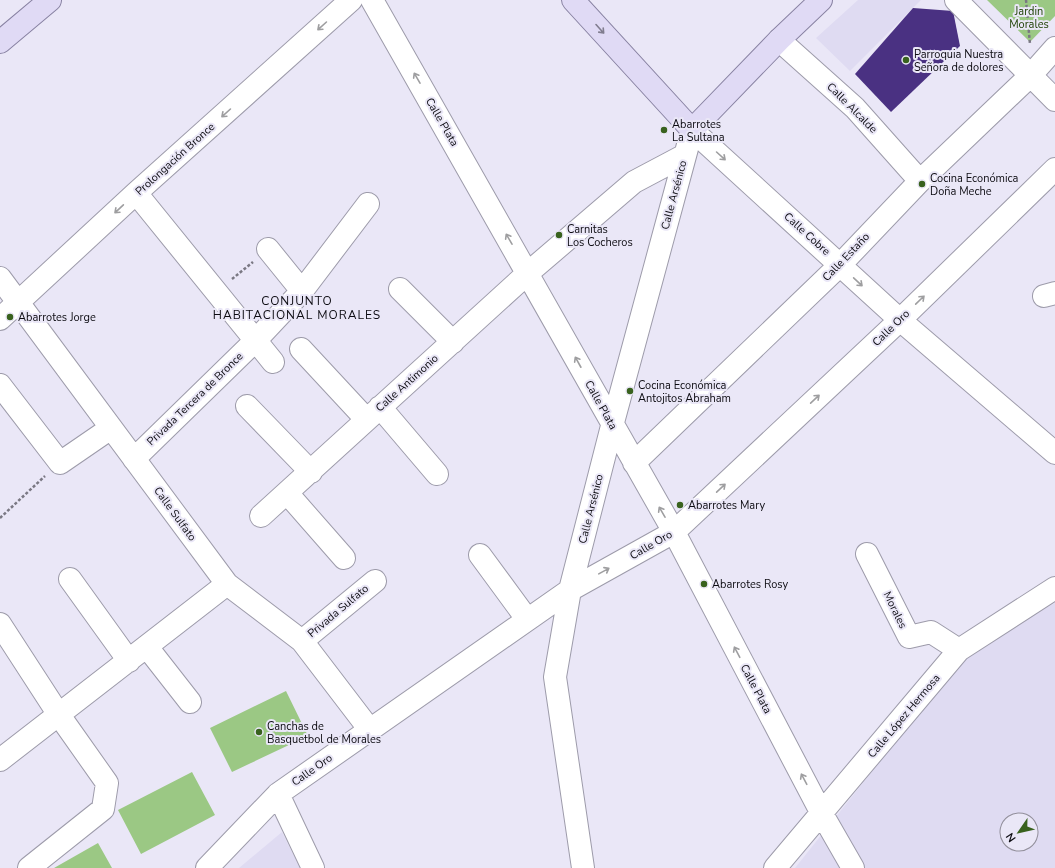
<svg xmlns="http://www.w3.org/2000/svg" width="1055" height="868" font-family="'Nunito Sans',sans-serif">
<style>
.built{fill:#dfdbf2;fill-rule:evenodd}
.green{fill:#9bc884}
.building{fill:#4a3182}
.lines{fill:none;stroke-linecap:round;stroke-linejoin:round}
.minor-casing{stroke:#9d9baa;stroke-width:24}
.major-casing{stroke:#8882a2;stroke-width:24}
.path{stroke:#7a7883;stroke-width:2.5;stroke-dasharray:3 2;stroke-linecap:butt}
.minor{stroke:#fff;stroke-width:22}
.major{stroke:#e0daf5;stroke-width:22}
.oneway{stroke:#9e9ea0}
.oneway2{stroke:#817d8f}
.poi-dot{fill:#39621e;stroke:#eae7f7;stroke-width:1.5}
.labels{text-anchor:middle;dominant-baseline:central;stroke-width:4;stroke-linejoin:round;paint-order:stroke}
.park-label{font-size:11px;fill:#1e4103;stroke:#eae7f7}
.poi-label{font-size:11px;fill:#0d0c12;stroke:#eae7f7;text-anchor:start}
.street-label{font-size:11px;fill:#0d0c12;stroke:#eae7f7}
.neighbourhood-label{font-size:12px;letter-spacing:1px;fill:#0d0c12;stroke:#eae7f7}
</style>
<rect width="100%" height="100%" fill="#eae7f7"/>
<!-- built -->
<path class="built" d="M858,0H921L850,71L816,38Z
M1055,603V868H795L969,650ZM1007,820H1031V844H1007Z
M282,832L300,868H239Z"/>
<!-- green -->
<path class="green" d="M987,0H1055V16L1030,42Z
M286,691L308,736L232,772L210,728Z
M192,772L215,815L141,854L118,810Z
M98,843L112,868H54Z"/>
<!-- building -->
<path class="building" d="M913,8L953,11L960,46L891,112L855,74Z"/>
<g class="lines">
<defs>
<path id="minor" d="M372,0L674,532L822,814L853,868
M956,0L1055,100
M779,40L855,108L920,181
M136,193L273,362
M268,249L302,291
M0,278L227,584L302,641L370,730
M400,289L453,342
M1044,296L1055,293
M0,319L136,193L351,0
M301,349L366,419
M0,385L60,463L111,428
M247,406L311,472
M380,407L437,474
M134,459L256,340L302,291L368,204
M634,463L840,265L920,181L1031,75L1055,48
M287,493L344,558
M261,516L528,273L634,182L685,155
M867,554L909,637L931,632L959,650
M480,555L527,619
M70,579L129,661
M0,624L59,715L107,783L103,809L29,868
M302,641L375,581
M147,647L190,702
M0,760L227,584
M278,794L313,868
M207,868L278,794L570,590L674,532L900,320L1055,169
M583,868L555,677L570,590L612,426L692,130L900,320L1055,453
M775,868L959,650L1055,588"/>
<path id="major" d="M573,0L692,130L779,40L821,0
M0,42L50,0"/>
</defs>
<!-- minor casing -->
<use href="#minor" class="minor-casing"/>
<!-- major casing -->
<use href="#major" class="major-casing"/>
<!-- path -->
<path class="path" d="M1026,0L1030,44
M232,279L253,262
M0,518L45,476"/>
<!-- minor -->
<use href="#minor" class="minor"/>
<!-- major -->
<use href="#major" class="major"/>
</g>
<!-- one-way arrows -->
<defs><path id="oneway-shaft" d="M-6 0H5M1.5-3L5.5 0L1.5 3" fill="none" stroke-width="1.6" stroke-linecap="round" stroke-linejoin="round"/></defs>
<g class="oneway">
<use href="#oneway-shaft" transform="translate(322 26) rotate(138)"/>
<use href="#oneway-shaft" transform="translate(417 78) rotate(-120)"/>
<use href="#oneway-shaft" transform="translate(226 113) rotate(138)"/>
<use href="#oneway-shaft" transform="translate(721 156) rotate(42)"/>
<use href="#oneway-shaft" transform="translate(119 209) rotate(137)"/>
<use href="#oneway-shaft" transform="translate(509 239) rotate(-120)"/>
<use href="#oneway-shaft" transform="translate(858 282) rotate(43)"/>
<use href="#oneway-shaft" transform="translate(920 300) rotate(-44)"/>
<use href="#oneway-shaft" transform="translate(578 362) rotate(-119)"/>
<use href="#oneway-shaft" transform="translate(815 399) rotate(-43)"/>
<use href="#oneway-shaft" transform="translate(721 488) rotate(-43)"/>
<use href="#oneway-shaft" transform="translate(662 512) rotate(-120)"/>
<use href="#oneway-shaft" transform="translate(604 571) rotate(-29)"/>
<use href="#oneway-shaft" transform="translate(737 652) rotate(-118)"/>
<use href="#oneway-shaft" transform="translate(804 779) rotate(-118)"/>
</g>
<use class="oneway2" href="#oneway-shaft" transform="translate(600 29) rotate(48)"/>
<!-- markers -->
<g class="poi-dot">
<circle cx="906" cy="60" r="4"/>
<circle cx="664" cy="130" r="4"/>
<circle cx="922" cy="184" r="4"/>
<circle cx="559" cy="235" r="4"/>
<circle cx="10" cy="317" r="4"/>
<circle cx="630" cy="391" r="4"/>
<circle cx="680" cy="505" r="4"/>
<circle cx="704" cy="584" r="4"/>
<circle cx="259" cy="732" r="4"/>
</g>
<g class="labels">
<!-- park labels -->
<g class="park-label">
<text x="1029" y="11">Jardin<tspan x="1029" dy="13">Morales</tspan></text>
</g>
<!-- poi labels -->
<g class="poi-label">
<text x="914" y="54">Parroquia Nuestra<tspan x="914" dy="13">Señora de dolores</tspan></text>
<text x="672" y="124">Abarrotes<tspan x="672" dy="13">La Sultana</tspan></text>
<text x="930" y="178">Cocina Económica<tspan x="930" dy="13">Doña Meche</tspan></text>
<text x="567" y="229">Carnitas<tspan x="567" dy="13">Los Cocheros</tspan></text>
<text x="18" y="317">Abarrotes Jorge</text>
<text x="638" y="385">Cocina Económica<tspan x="638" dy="13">Antojitos Abraham</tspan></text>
<text x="688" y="505">Abarrotes Mary</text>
<text x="712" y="584">Abarrotes Rosy</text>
<text x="267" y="726">Canchas de<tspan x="267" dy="13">Basquetbol de Morales</tspan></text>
</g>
<!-- street labels -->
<g class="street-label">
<text transform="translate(852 108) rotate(45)">Calle Alcalde</text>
<text transform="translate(442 122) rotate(60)">Calle Plata</text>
<text transform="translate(175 159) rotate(-42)">Prolongación Bronce</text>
<text transform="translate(674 195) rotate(-75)">Calle Arsénico</text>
<text transform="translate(807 234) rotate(42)">Calle Cobre</text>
<text transform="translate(846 257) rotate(-46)">Calle Estaño</text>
<text transform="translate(891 328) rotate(-44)">Calle Oro</text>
<text transform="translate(407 383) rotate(-42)">Calle Antimonio</text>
<text transform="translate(195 399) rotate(-44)">Privada Tercera de Bronce</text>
<text transform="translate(601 405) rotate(61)">Calle Plata</text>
<text transform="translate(591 509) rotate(-76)">Calle Arsénico</text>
<text transform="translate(175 514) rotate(54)">Calle Sulfato</text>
<text transform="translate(651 545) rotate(-30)">Calle Oro</text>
<text transform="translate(895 610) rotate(64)">Morales</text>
<text transform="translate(338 611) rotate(-40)">Privada Sulfato</text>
<text transform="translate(756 689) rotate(62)">Calle Plata</text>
<text transform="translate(904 716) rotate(-50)">Calle López Hermosa</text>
<text transform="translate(312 770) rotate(-35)">Calle Oro</text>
</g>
<!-- neighbourhood labels -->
<g class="neighbourhood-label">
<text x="297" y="301">CONJUNTO<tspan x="297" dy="14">HABITACIONAL MORALES</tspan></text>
</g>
</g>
<!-- north arrow -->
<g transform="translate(1019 832) rotate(236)"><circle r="19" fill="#eae7f7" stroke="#928f9b"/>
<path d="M0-3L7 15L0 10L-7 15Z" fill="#39621e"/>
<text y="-6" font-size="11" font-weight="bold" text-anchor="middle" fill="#0d0c12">N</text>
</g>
</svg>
